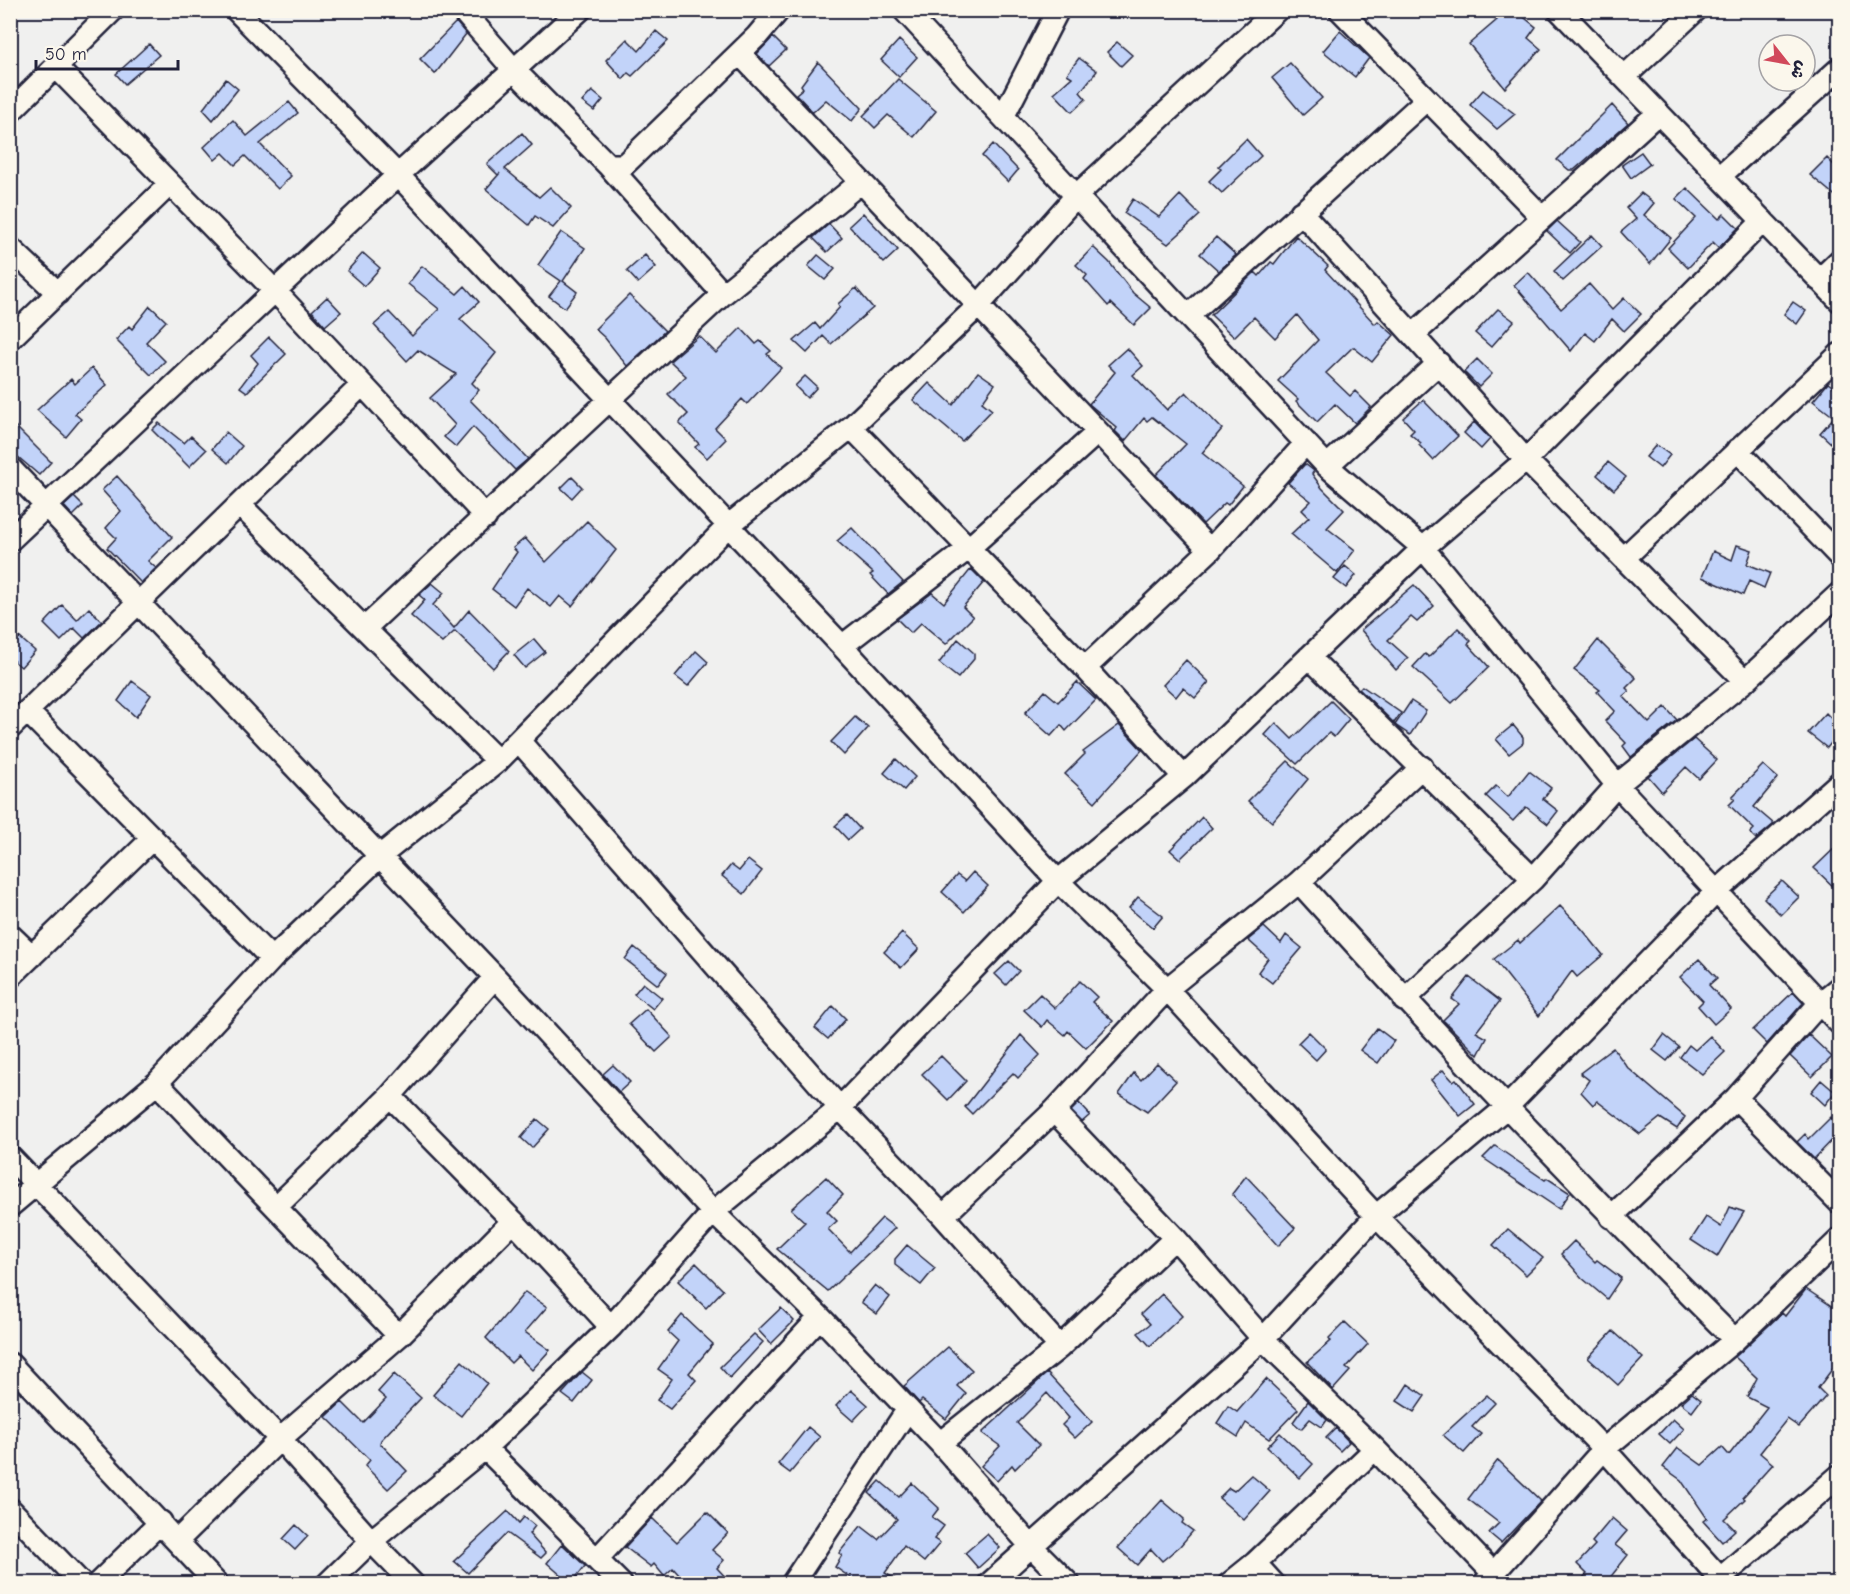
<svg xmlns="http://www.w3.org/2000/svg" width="1850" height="1594" font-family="'Comic Neue','Playpen Sans Arabic',sans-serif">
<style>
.building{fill:#c2d3f9;stroke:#22223b;stroke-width:1.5}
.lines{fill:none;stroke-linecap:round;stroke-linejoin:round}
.minor-casing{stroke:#22223b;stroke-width:26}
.minor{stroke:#fbf7ec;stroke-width:21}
</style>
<rect width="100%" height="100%" fill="#f0f0ef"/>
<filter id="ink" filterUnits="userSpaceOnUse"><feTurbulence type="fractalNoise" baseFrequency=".0167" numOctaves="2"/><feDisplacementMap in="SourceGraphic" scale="12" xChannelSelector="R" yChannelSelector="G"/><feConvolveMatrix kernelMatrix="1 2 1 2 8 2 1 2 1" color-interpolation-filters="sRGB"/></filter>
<g filter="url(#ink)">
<!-- building -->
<path class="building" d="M1485,10H1515L1536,27L1528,38L1541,49L1505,88L1469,44L1497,20Z
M456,22L466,34L435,74L420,59Z
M656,31L668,41L632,76L628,73L623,79L606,60L627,39L639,51Z
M1340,31L1369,58L1355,77L1323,51Z
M773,37L786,50L769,66L757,54Z
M899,40L917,57L899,77L881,60Z
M1117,42L1132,55L1121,66L1107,52Z
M149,44L159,55L125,84L116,74Z
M1079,58L1097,71L1080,92L1086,99L1072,112L1054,93L1072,77L1067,74Z
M818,62L862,108L852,121L826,100L813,112L796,94L803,88L801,85Z
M1290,63L1322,98L1303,115L1272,78Z
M226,79L238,89L213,120L203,109Z
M898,79L936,111L914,137L888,115L875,128L863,116Z
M1483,90L1515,114L1497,129L1470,105Z
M592,91L603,100L594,111L582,102Z
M289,102L298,113L260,144L291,176L278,189L245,156L235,165L223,153L215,160L204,147L233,120L247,136Z
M1612,105L1628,123L1574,170H1569L1557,160Z
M522,133L532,145L505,169L539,197L550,187L571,208L553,228L535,216L529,225L486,189L500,173L498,175L487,164Z
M1246,139L1261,156L1222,193L1209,181L1221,169L1218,167Z
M993,144L1018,170L1008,182L982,156Z
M1641,152L1650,164L1631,178L1622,165Z
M1827,158L1839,170V199L1810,175Z
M1687,188L1719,219L1724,214L1738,228L1719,248L1713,242L1688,268L1668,248L1696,218L1676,199Z
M1641,193L1654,203L1644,215L1671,238L1650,264L1621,232L1636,219L1626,208Z
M1180,195L1200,215L1168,244L1124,213L1133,199L1159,217Z
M863,213L898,250L884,263L849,226Z
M1557,221L1580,242L1570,253L1547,231Z
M829,224L842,238L827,252L813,238Z
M561,232L585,248L563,281L577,292L565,308L549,296L561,281L538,265Z
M1592,235L1602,246L1563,281L1554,271Z
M1296,236L1328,266L1325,270L1375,324L1378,321L1394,335L1372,362L1353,347L1326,373L1350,396L1355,391L1371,407L1355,423L1335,404L1317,422L1296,401L1298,399L1278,381L1318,340L1297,315L1275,338L1254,317L1234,337L1211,315L1255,272L1259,276L1271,262L1274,264Z
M1216,237L1236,255L1219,271L1200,254Z
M1093,247L1109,262L1133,293L1151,308L1134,325L1111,303L1108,306L1084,279L1087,275L1076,265Z
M363,253L380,268L364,286L347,271Z
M645,255L656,267L638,283L627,271Z
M818,255L835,269L825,280L808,266Z
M422,266L457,294L465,286L479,302L460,319L496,353L472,383L479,390L470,400L528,459L515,470L473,427L456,447L444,437L455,425L430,398L456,374L418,350L407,361L374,325L389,312L412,336L439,309L408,284Z
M1528,272L1561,309L1589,284L1612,310L1624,298L1641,314L1624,331L1612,319L1595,341L1585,333L1571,351L1514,285Z
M856,288L873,308L831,344L823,336L807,353L794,341L815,323L820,329L840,307L838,304Z
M629,295L665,331L627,366L605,338L595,329Z
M327,297L341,312L325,326L312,311Z
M1793,302L1806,311L1797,324L1784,314Z
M150,306L166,321L146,342L165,361L151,375L116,340L129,326L132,329Z
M1498,309L1514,321L1491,347L1475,333Z
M741,328L756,344L760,341L771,351L767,354L781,368L747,404L742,399L715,428L726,439L707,458L695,447L699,444L679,423L688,414L668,394L686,376L670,361L699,336L716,353Z
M269,337L286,354L247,392L240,387L258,363L251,355Z
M1127,348L1143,366L1133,375L1167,410L1186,392L1222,429L1202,453L1243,486L1228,505L1225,503L1203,524L1156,475L1186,444L1152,417L1147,421L1144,418L1125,441L1115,431L1117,428L1089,404L1115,372L1108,365Z
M1477,359L1492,374L1479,387L1464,372Z
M92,368L107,385L75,414L81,419L66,437L37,410L71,379L75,384Z
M978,372L995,384L982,402L992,410L962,441L913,400L929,383L953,405Z
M805,376L817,387L807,398L795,386Z
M1828,383L1839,391V436L1832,444L1820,433L1834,417L1813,401Z
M1423,400L1458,436L1433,460L1419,445L1421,443L1410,434L1414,430L1403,418Z
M10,421L51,462L39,475L10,450Z
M1474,422L1490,439L1481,449L1464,433Z
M159,423L184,443L191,436L206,450L189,467L152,430Z
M226,432L242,446L228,463L212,449Z
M1656,445L1670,455L1660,468L1646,457Z
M1608,462L1626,477L1614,490L1597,475Z
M1305,464L1314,471L1312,474L1322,488L1344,510L1327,528L1355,550L1337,573L1291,534L1309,517L1302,510L1311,501L1288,483Z
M117,476L172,537L148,561L156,568L141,583L107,548L116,538L106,528L121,511L102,490Z
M572,477L582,487L572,498L561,488Z
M74,497L83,506L73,516L64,506Z
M587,521L616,550L572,606L560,596L551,607L527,588L514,606L492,589L517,552L513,548L525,538L546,562Z
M852,528L903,582L888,594L870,575L873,573L837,541Z
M1737,545L1752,550L1747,564L1770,573L1764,588L1749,581L1743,595L1702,577L1713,551L1732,560Z
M1345,566L1356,575L1346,588L1334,579Z
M971,569L984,582L963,607L973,617L946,644L921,623L911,633L897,619L932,593L944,603Z
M432,583L444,593L433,605L454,628L469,610L509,651L493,668L455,631L442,643L411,616L425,600L419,595Z
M1414,585L1434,606L1417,622L1411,617L1388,640L1408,658L1396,670L1361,630Z
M62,605L77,620L89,608L102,621L84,638L74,628L61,641L44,624Z
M1458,628L1471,641L1468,644L1489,667L1452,703L1413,667L1425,654L1429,657Z
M19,637L35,651L21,667L10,658V647Z
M534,639L545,652L525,668L514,655Z
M958,639L974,653V659L958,678L939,663Z
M1598,640L1636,678L1626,688L1629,691L1623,696L1649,723L1665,707L1677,720L1631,757L1623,746L1626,743L1605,721L1615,711L1597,692L1600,690L1574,670Z
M696,651L708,662L688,686L675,676Z
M1186,660L1209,682L1195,698L1183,688L1176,697L1163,685Z
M132,681L151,695L136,717L118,701Z
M1077,682L1096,700L1066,731L1061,725L1051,736L1025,713L1045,691L1058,702Z
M1362,686L1401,713L1394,723L1359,689Z
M1331,701L1349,719L1334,737L1329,733L1297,764L1265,735L1276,723L1292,739Z
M1411,701L1426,711L1410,735L1395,725Z
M1826,713L1839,727V733L1827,748L1808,733Z
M855,717L868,728L844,755L831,742Z
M1119,725L1142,750L1095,802L1065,774L1085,754L1083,752Z
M1513,725L1523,737V743L1509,754L1496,739Z
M1694,739L1717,760L1699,779L1686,767L1662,792L1648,776Z
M896,759L915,777L904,790L884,773Z
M1288,761L1308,779L1272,822L1248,801Z
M1763,765L1778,778L1754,807L1774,824L1756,839L1750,833L1754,829L1729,805L1735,799L1732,797Z
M1529,771L1551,788L1543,799L1558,811L1548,824L1526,807L1513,821L1486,796L1496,786L1508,797Z
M847,815L860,829L848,840L835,826Z
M1202,817L1212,828L1180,859L1170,850Z
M1839,844V892L1814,868Z
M748,860L762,871L744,894L722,876L731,865L739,871Z
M973,872L988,886L964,912L942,892L957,875L965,881Z
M1782,881L1799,897L1781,915L1764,898Z
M1138,897L1163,916L1153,928L1129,908Z
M1560,906L1582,929L1603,955L1577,977L1572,971L1539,1016L1494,959L1518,940L1520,943Z
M1264,927L1281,943L1286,935L1302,948L1272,983L1258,972L1268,958L1248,940Z
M902,933L919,949L901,968L884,952Z
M634,947L667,973L658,985L625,959Z
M1699,959L1717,978L1709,985L1731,1009L1714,1024L1698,1006L1703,1001L1680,977Z
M1009,961L1019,971L1006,985L995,974Z
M1469,977L1500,1001L1476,1032L1487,1038L1478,1055L1443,1020L1459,1004L1452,999Z
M1080,981L1097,997L1092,1002L1113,1021L1086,1048L1068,1031L1065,1035L1047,1020L1042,1027L1024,1010L1040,994L1055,1008Z
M643,983L662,998L653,1009L634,994Z
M1793,992L1803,1003L1767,1044L1753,1030Z
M833,1006L846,1019L828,1039L815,1028Z
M646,1009L672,1037L656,1052L629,1024Z
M1377,1028L1394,1041L1378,1063L1360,1050Z
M1309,1032L1326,1049L1316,1060L1298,1043Z
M1021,1035L1040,1055L1018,1078L1013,1073L972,1114L965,1107Z
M1664,1035L1679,1047L1667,1061L1653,1050Z
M1809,1035L1832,1057L1812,1077L1790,1056Z
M1710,1036L1725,1052L1702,1074L1680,1057L1689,1045L1695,1050Z
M1613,1048L1628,1068L1685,1117L1677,1129L1660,1118L1640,1134L1597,1101L1593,1105L1581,1092L1589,1080L1580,1073Z
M941,1056L966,1081L948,1100L922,1074Z
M1157,1063L1176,1081L1147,1112L1119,1094L1134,1073L1141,1080Z
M613,1065L630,1082L619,1092L603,1074Z
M1443,1070L1453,1081L1456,1079L1475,1104L1460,1116L1431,1080Z
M1821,1080L1835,1092L1825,1105L1811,1092Z
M1079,1103L1090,1115L1082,1122L1071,1111Z
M1831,1117L1839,1126V1133L1814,1159L1797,1142L1805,1134L1809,1139Z
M537,1119L549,1129L532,1148L521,1138Z
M1495,1146L1545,1180L1547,1178L1570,1193L1559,1209L1483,1158Z
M1246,1176L1295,1228L1278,1246L1232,1194Z
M826,1177L843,1195L827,1211L837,1221L828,1229L850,1252L882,1218L895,1228L828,1291L777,1249L805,1222L791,1209Z
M1730,1207L1744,1212L1717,1257L1691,1240L1706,1217L1721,1227Z
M1508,1229L1543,1258L1526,1275L1493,1245Z
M1574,1241L1595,1262L1597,1260L1621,1278L1607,1299L1582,1278L1561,1254Z
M907,1245L935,1268L921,1285L895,1265V1259Z
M696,1263L723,1290L706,1308L678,1281Z
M875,1285L890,1297L877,1314L861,1302Z
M1806,1289L1839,1311V1360L1818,1388L1826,1396L1799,1427L1787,1419L1760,1453L1773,1464L1743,1497L1745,1499L1724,1519L1735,1530L1722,1542L1703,1521L1707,1518L1681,1480L1663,1467L1678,1448L1702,1465L1722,1447L1729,1455L1767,1407L1747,1397L1757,1378L1735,1357L1782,1313L1785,1316Z
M525,1292L547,1307L525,1332L550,1350L532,1370L518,1356L511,1363L486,1338Z
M1162,1294L1182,1316L1150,1346L1138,1333L1150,1324L1141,1314Z
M781,1308L794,1321L771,1344L758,1330Z
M682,1315L713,1344L689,1373L696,1380L670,1409L657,1400L672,1379L658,1369L678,1341L668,1332Z
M1345,1322L1368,1344L1346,1368L1350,1371L1333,1390L1307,1362L1331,1341L1329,1338Z
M1613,1331L1643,1358L1618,1385L1588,1358Z
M754,1334L763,1342L730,1378L720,1367Z
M948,1347L972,1370L957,1386L966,1394L946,1419L922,1400L919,1403L904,1386Z
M462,1361L487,1383L461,1416L433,1395Z
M582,1372L592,1380L574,1403L562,1394Z
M1047,1373L1092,1422L1075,1438L1062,1425L1069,1418L1047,1393L1017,1423L1039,1445L1015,1469L1012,1465L997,1481L981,1466L1000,1446L982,1433Z
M394,1374L421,1398L381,1440L380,1443L407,1471L388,1489L365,1466L370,1460L326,1417L342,1402L363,1423L386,1399L378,1392Z
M1266,1379L1298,1409L1269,1439L1246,1423L1238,1437L1217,1423L1228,1406L1237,1412Z
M1408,1384L1425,1396L1414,1412L1397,1401Z
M851,1390L868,1405L853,1421L836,1406Z
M1692,1393L1701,1400L1692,1412L1681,1403Z
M1487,1395L1495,1403L1472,1427L1481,1434L1464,1453L1443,1435Z
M1308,1401L1327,1420L1322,1427L1310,1419L1301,1429L1293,1422Z
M1673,1419L1684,1429L1670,1444L1659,1434Z
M808,1427L820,1437L790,1473L778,1464Z
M1336,1428L1349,1442L1340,1451L1326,1438Z
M1280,1433L1313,1464L1300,1478L1267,1447Z
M1498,1460L1541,1501L1501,1543L1489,1533L1499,1523L1468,1499Z
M1251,1475L1270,1491L1244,1520L1219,1498L1229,1488L1234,1491Z
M880,1481L899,1497L912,1483L939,1508L932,1517L944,1526L934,1539L940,1543L924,1562L904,1546L885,1573L903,1584H860L835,1567L842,1555L839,1553L861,1526L878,1539L897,1519L869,1493Z
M1162,1500L1184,1519L1182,1523L1193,1531L1180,1546L1162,1561L1151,1549L1137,1565L1118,1548Z
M508,1511L519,1523L524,1517L535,1526L529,1534L546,1553L541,1558L507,1533L468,1573L454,1561Z
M707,1512L728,1533L712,1550L724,1560L717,1568L732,1584H687L673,1568L664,1576L654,1564L651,1567L625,1547L652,1518L677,1542Z
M1612,1518L1627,1531L1615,1545L1628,1555L1605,1584H1576L1587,1574L1577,1564L1595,1545L1592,1542Z
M296,1525L308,1536L295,1550L283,1539Z
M987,1534L1000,1548L978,1568L965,1553Z
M562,1544L585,1566L571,1584L547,1563Z"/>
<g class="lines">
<defs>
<path id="minor" d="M236,10L398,175L842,646L1058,881L1167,989L1376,1216L1604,1449L1725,1584
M462,10L515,71L608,165L723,294
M904,10L1003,117
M1058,10L1003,117L1327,466L1423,548L1617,785L1840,1024
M1340,10L1542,217
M1559,10L1840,301
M740,54L1210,550
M56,67L275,291L486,517
M1624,77L1696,10
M10,112L113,10
M608,165H624L757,36L779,10
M1720,176L1840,68
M1301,212L1526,460L1745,681
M10,248L58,293
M1819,280L1840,260
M1188,316L1427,99
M1413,335L1658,113
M10,339L170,184
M851,427L1085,668L1184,777
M1737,450L1840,557
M1327,466L1439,363
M10,468L495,977L713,1212L820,1317L940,1443L1030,1545L1069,1584
M240,505L498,761
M10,540L398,175L580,10
M1624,558L1840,354
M365,628L723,294L861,182
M842,646L969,548L1098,432
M1309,657L1533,879
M1085,668L1210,550L1306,443
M27,711L272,959
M10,728L362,385
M519,741L840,1108L943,1216L1060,1347
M1299,882C1440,1039 1585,1191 1735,1340
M10,935L32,956
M10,977L153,838
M1404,1000L1533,879L1617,785L1745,681L1840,593
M157,1083L399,1336
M390,1096L513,1221L611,1327
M1736,1098L1840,1203
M1054,1111L1175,1238L1263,1339L1375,1449L1494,1574
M10,1157L280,1439L371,1541L413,1584
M10,1206L157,1083L272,959L380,856L498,761L728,526L851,427L978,306L1076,196L1277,10
M276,1207L390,1096L495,977
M943,1216L1054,1111L1167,989L1299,882L1422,767
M1611,1217L1736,1098L1820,1003L1840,987
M10,1364L217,1584
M940,1443L1060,1347L1175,1238
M485,1448L621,1584
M10,1509L82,1584
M178,1540L280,1439L399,1336L513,1221
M597,1559L820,1317
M1255,1563L1274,1584
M1485,1583L1604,1449L1735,1340L1840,1239
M97,1584L161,1522
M327,1584L371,1541L485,1448L611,1327L713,1212L840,1108L1058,881L1184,777L1423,548L1526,460L1763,221
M792,1584L908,1409
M989,1584L1263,1339L1376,1216L1507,1107L1716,892L1840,782
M1229,1584L1255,1563L1375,1449
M1714,1584L1840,1475"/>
</defs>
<!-- minor casing -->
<use href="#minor" class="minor-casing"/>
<!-- minor -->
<use href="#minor" class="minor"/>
</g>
</g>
<!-- margin -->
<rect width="1850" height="1594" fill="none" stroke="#fbf7ec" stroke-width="36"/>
<rect x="18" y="18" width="1814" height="1558" fill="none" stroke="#22223b" stroke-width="2" filter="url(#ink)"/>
<!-- north arrow -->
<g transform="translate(1787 63) rotate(121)"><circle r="28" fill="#fbf7ec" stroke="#a4a2a5" stroke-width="1.5"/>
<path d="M0-4.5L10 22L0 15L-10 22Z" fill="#d1495b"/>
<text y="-9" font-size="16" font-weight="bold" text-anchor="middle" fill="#22223b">ش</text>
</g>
<!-- scale -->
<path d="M36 60v9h142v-9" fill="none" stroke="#22223b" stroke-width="3"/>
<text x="45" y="60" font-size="18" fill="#22223b" stroke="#fbf7ec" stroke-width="4.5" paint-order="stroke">50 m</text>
</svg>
